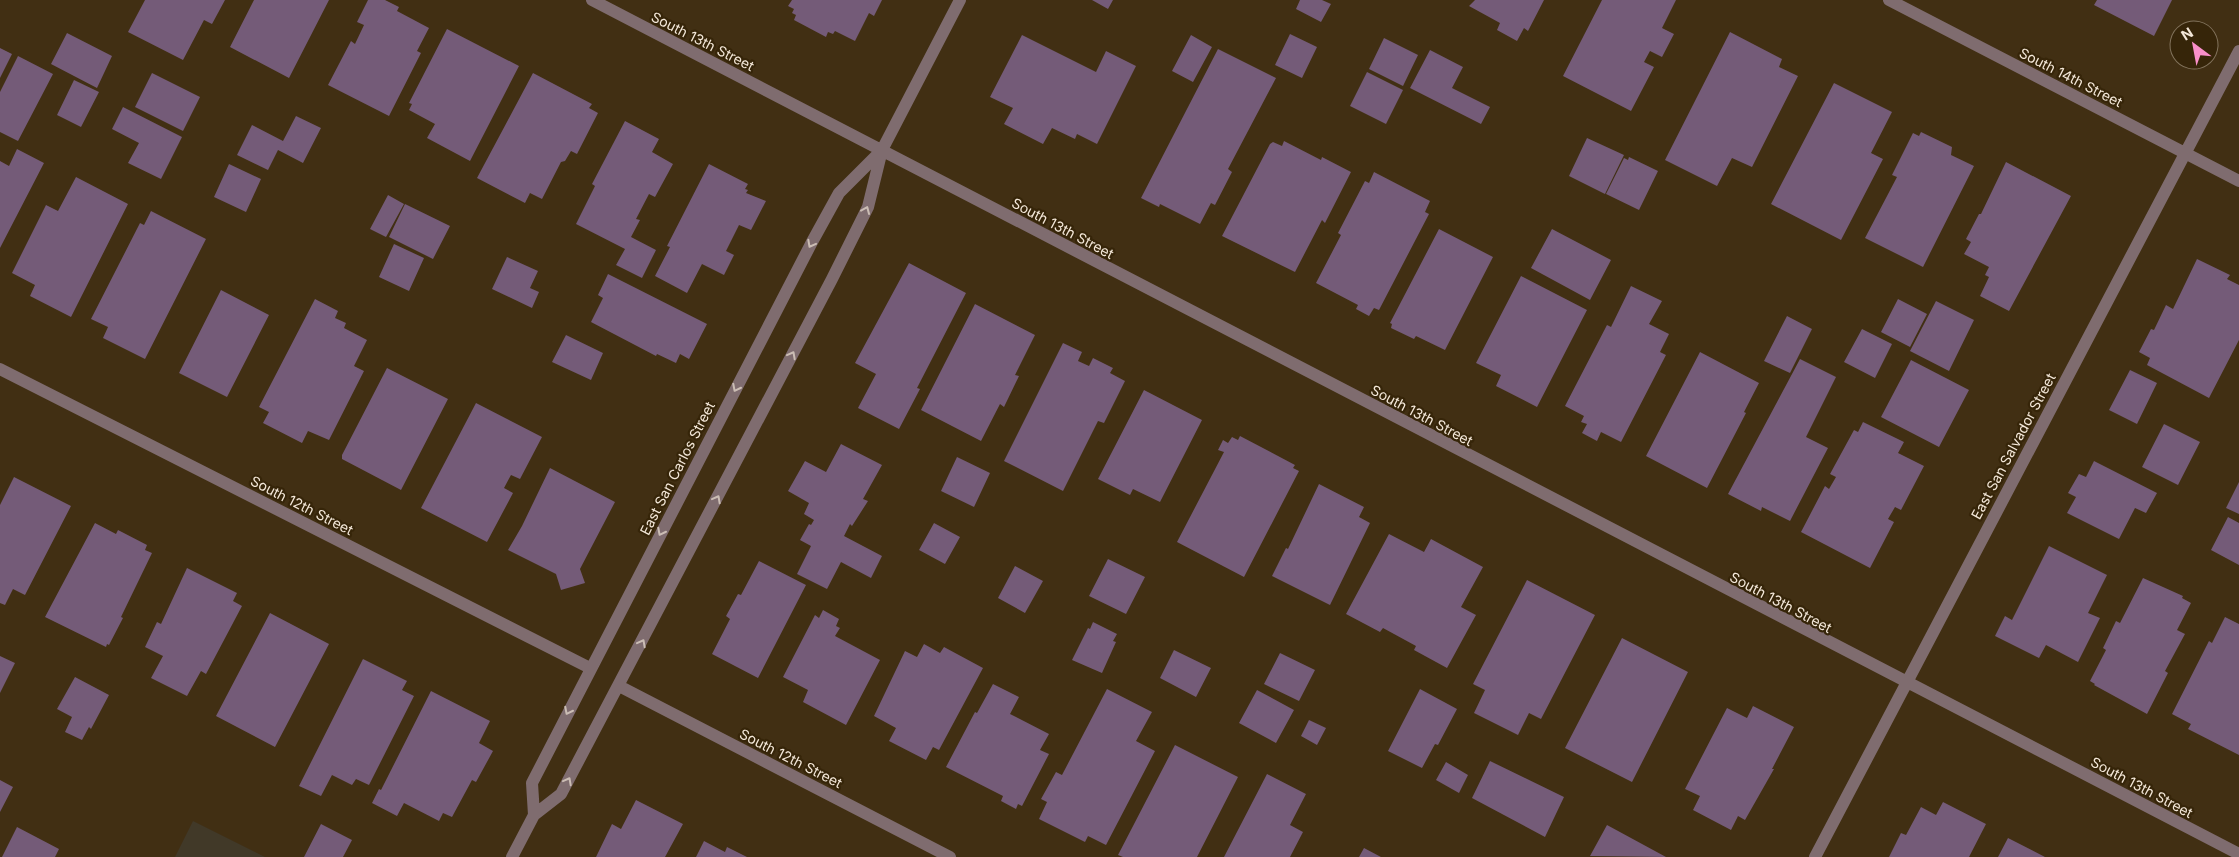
<svg xmlns="http://www.w3.org/2000/svg" width="2239" height="857" font-family="Inter,sans-serif">
<style>
.commercial{fill:#413928}
.building{fill:#745b78}
.lines{fill:none;stroke-linecap:round;stroke-linejoin:round}
.minor{stroke:#7f6c6f;stroke-width:12}
.oneway{stroke:#cbbdb4}
.labels{text-anchor:middle;dominant-baseline:central;stroke-width:4.5;stroke-linejoin:round;paint-order:stroke}
.street-label{font-size:14px;fill:#f4e8d9;stroke:#362509}
</style>
<rect width="100%" height="100%" fill="#412f13"/>
<!-- commercial -->
<path class="commercial" d="M193,821L265,857H175Z"/>
<!-- building -->
<path class="building" d="M145,0H225L212,24L204,20L183,60L128,32Z
M254,0H329L289,78L230,47Z
M368,0H385L399,7L397,11L429,28L417,51L421,53L389,116L328,85L351,41L355,44L364,25L357,22Z
M792,0H882L874,16L869,13L855,41L835,31L833,34L828,32L826,37L794,20L796,15L792,13L794,9L788,6Z
M1092,0H1113L1108,9Z
M1300,0H1322L1331,4L1321,22L1296,9Z
M1475,0H1544L1528,31L1524,28L1517,41L1497,30L1500,23L1469,6Z
M1602,0H1676L1662,28L1674,34L1662,57L1650,51L1644,62L1654,67L1631,111L1563,76Z
M2097,0H2172L2154,36L2094,5Z
M447,29L519,66L470,161L427,138L435,124L409,110L412,104L409,103Z
M1730,32L1782,59L1779,67L1798,76L1752,167L1732,158L1717,186L1665,160Z
M67,33L112,56L97,88L51,64Z
M1290,34L1317,47L1302,78L1275,65Z
M1022,35L1096,72L1106,51L1136,66L1097,144L1077,134L1075,139L1052,128L1043,144L1004,124L1013,108L990,97Z
M1191,35L1212,47L1193,82L1172,71Z
M1384,38L1418,55L1403,86L1369,69Z
M0,48L12,54L0,78Z
M1218,49L1276,78L1228,169L1232,172L1215,205L1211,203L1200,224L1160,204L1159,207L1141,198Z
M1430,50L1463,67L1452,88L1490,107L1481,124L1410,88Z
M18,56L53,74L18,141L0,132V92Z
M1367,72L1403,90L1386,124L1350,106Z
M152,73L200,97L183,131L135,107Z
M533,73L592,104L589,108L598,113L577,154L571,151L565,161L561,162L542,199L530,193L525,203L477,178Z
M74,80L99,92L81,127L57,115Z
M1834,83L1892,112L1871,153L1883,159L1841,240L1771,204Z
M123,107L182,137L161,179L128,163L139,143L112,129Z
M296,116L321,128L303,163L278,150L268,170L237,155L252,125L283,141Z
M625,121L659,139L652,152L673,164L655,197L649,194L636,219L640,220L631,237L656,250L642,278L616,265L625,249L576,224L595,186L592,184Z
M1921,132L1952,147L1951,155L1974,166L1923,267L1865,238L1897,177L1892,175L1913,133L1919,136Z
M1587,138L1624,155L1605,194L1569,176Z
M1284,141L1321,160L1322,157L1351,172L1325,223L1322,220L1295,272L1222,236L1270,144L1273,142L1282,146Z
M17,149L44,163L0,248V161L9,166Z
M1629,157L1658,171L1639,210L1606,194L1624,158L1628,160Z
M2006,162L2071,196L2009,311L1980,296L1989,277L1985,275L1989,267L1964,254L1971,242L1966,239L1979,214H1981Z
M229,164L261,179L246,212L214,197Z
M709,164L748,184L745,189L748,190L746,193L766,201L751,230L739,225L726,251L734,255L724,275L702,264L687,293L655,276L670,247L667,246Z
M1374,172L1430,201L1425,212L1429,214L1379,310L1374,308L1369,316L1356,309L1358,305L1316,283L1341,235L1338,233L1365,181L1369,183Z
M76,177L128,204L71,317L30,296L35,285L12,273L46,205L58,211Z
M388,195L404,204L386,237L370,229Z
M405,204L450,226L433,259L389,237Z
M151,211L206,239L145,359L103,338L108,327L91,319L140,223L144,225Z
M1439,229L1493,257L1445,350L1416,336L1414,339L1391,328L1392,324L1390,323Z
M1552,229L1611,260L1590,300L1531,268Z
M394,244L424,258L409,291L379,277Z
M507,257L538,271L530,288L539,292L532,308L492,289Z
M2197,259L2230,275L2227,279L2239,285V340L2209,398L2147,365L2150,358L2139,352L2151,329L2154,330L2166,305L2173,309Z
M909,263L966,293L917,388L920,389L899,429L858,408L876,374L855,363Z
M608,274L707,324L689,359L680,354L676,363L657,354L656,356L591,322L603,298L598,295Z
M1521,276L1587,310L1537,407L1496,386L1501,375L1476,363Z
M1631,286L1662,301L1649,324L1669,334L1660,352L1666,355L1621,442L1601,432L1597,441L1582,433L1587,424L1581,422L1584,416L1565,406L1607,325L1611,327Z
M221,290L269,315L227,397L179,373Z
M315,299L338,311L335,318L346,323L344,328L367,340L354,366L364,371L329,440L308,431L302,443L263,423L269,412L259,407Z
M1898,299L1927,314L1910,347L1881,332Z
M1936,301L1974,320L1949,371L1910,351Z
M975,304L1035,335L1015,375L1019,376L1004,407L1000,404L981,441L921,410Z
M1787,316L1812,329L1790,373L1764,361Z
M1862,329L1892,344L1875,378L1844,362Z
M566,335L603,353L591,380L552,362Z
M1063,343L1082,352L1078,361L1089,366L1093,358L1113,368L1110,373L1125,381L1104,423L1098,421L1063,491L1004,461Z
M1700,352L1759,383L1744,412L1746,413L1707,488L1646,456Z
M1800,359L1836,377L1806,437L1828,448L1790,521L1762,507L1761,511L1728,494Z
M1911,360L1969,390L1939,447L1881,417Z
M387,368L448,399L401,490L342,459V455Z
M2130,370L2157,383L2137,424L2109,410Z
M1144,390L1202,420L1160,502L1133,489L1130,495L1098,479Z
M476,403L542,437L520,479L511,475L504,488L513,493L487,542L421,508Z
M1863,422L1904,442L1898,453L1924,466L1901,510L1895,507L1888,519L1894,522L1870,568L1801,532L1825,486L1829,489L1836,477L1830,474L1854,430L1858,432Z
M2164,424L2200,442L2178,485L2142,467Z
M1240,436L1295,465L1293,468L1299,471L1244,577L1177,542L1224,452L1218,450L1223,440L1228,443L1232,437L1238,440Z
M841,444L882,465L863,499L868,501L852,526L850,524L844,536L882,556L871,578L841,562L827,589L797,574L811,546L800,540L809,524L811,525L814,520L804,514L809,503L788,491L805,461L826,472Z
M957,457L990,473L974,507L941,491Z
M2094,461L2157,493L2146,513L2135,508L2119,539L2067,513L2076,497L2068,493L2079,474L2086,477Z
M550,468L615,502L580,569L585,583L561,590L556,574L508,550L522,526Z
M14,477L71,506L25,595L13,589L5,605L0,603V505Z
M2239,482V514L2226,508Z
M1319,484L1364,507L1359,517L1370,523L1330,605L1272,576L1286,548L1288,549Z
M2228,517L2239,523V565L2211,550Z
M95,523L116,534L118,530L147,545L145,550L152,553L121,617L123,618L109,645L107,644L106,647L45,617Z
M934,523L960,537L945,564L919,550Z
M1389,534L1424,552L1431,539L1483,567L1461,607L1476,615L1447,668L1414,650L1416,646L1383,628L1380,632L1346,614Z
M2049,546L2107,575L2088,613L2100,618L2078,662L2046,645L2039,658L1995,636L2005,616L2012,620Z
M1108,559L1145,577L1126,614L1089,596Z
M759,561L806,585L758,678L712,654L730,619L726,616L738,594L741,595Z
M1015,566L1043,581L1025,613L998,598Z
M187,568L237,593L233,601L242,606L206,674L201,671L187,696L151,678L163,656L145,647L157,622L161,624Z
M2143,578L2183,596L2182,598L2191,603L2177,630L2185,634L2165,671L2168,673L2147,714L2094,685L2095,684L2090,681L2106,650L2103,648L2116,621L2120,623Z
M1527,580L1595,615L1541,719L1529,713L1518,735L1474,713L1485,690L1473,684Z
M823,610L839,619L836,626L840,628L835,636L880,660L846,725L803,702L808,690L783,677L815,615L819,618Z
M270,613L329,644L275,747L216,716Z
M2225,617L2239,624V755L2188,729L2191,724L2172,714L2209,641L2212,643Z
M1093,622L1117,634L1113,641L1116,642L1102,673L1072,660L1088,628L1090,629Z
M1622,638L1688,672L1632,782L1565,748Z
M924,644L940,653L944,647L983,668L939,750L933,747L926,760L889,741L896,728L874,716L905,651L917,657Z
M1174,650L1211,668L1196,697L1160,678Z
M1280,653L1315,670L1299,701L1264,684Z
M0,656L15,663L0,693Z
M363,659L407,681L402,690L414,696L369,785L356,779L352,785L332,775L321,796L299,786Z
M75,677L109,695L91,729L89,727L82,740L65,732L72,717L57,709Z
M993,684L1019,697L1010,714L1049,734L1040,750L1049,754L1022,806L1018,804L1016,809L1001,801L1003,796L946,767L975,712L977,713Z
M1107,689L1152,712L1136,741L1155,751L1106,845L1088,836L1085,842L1039,819L1047,802L1041,799L1056,772L1062,775Z
M1420,689L1457,709L1438,745L1435,744L1422,768L1388,751Z
M1257,690L1294,710L1276,743L1239,723Z
M431,691L490,721L479,743L493,751L476,782L472,780L452,817L443,813L439,821L404,803L397,816L372,803L379,789L381,790Z
M1753,706L1794,727L1772,769H1774L1745,820L1738,816L1731,830L1693,810L1700,796L1685,789L1727,708L1747,718Z
M1309,720L1326,728L1317,745L1301,736Z
M1175,745L1238,777L1197,857H1123L1118,855Z
M1490,761L1564,797L1545,837L1472,798Z
M1446,762L1468,775L1459,793L1436,780Z
M1267,774L1306,794L1290,825L1303,832L1290,857H1224Z
M0,780L13,787L0,812Z
M636,800L683,824L665,857H596L612,824L621,829Z
M1943,802L1986,824L1969,857H1889L1901,833L1906,835L1921,807L1936,815Z
M321,824L352,840L343,857H304Z
M1607,825L1666,857L1590,856Z
M17,827L59,849L55,857H2Z
M2008,838L2045,857H1998Z
M704,841L725,852L727,847L747,857H696Z
M1364,848L1381,857H1359Z"/>
<g class="lines">
<!-- minor -->
<path class="minor" d="M592,0L2239,854
M1889,0L2239,181
M0,369L590,668
M619,686L950,857
M534,815L532,783L812,242L839,193L882,150
M512,857L534,815L561,794L832,279L868,207L882,150L960,0
M1815,857L2239,51"/>
</g>
<!-- one-way arrows -->
<defs><path id="oneway-chevron" d="M-2-3.5L2.5 0L-2 3.5" fill="none" stroke-width="1.6" stroke-linecap="round" stroke-linejoin="round" transform="scale(1.25)"/></defs>
<g class="oneway">
<use href="#oneway-chevron" transform="translate(866 210) rotate(-67)"/>
<use href="#oneway-chevron" transform="translate(811 244) rotate(118)"/>
<use href="#oneway-chevron" transform="translate(792 355) rotate(-62)"/>
<use href="#oneway-chevron" transform="translate(736 388) rotate(117)"/>
<use href="#oneway-chevron" transform="translate(717 499) rotate(-62)"/>
<use href="#oneway-chevron" transform="translate(661 532) rotate(117)"/>
<use href="#oneway-chevron" transform="translate(642 643) rotate(-62)"/>
<use href="#oneway-chevron" transform="translate(568 711) rotate(117)"/>
<use href="#oneway-chevron" transform="translate(568 781) rotate(-62)"/>
</g>
<g class="labels">
<!-- street labels -->
<g class="street-label">
<text transform="translate(703 41) rotate(27)">South 13th Street</text>
<text transform="translate(2071 77) rotate(27)">South 14th Street</text>
<text transform="translate(1063 228) rotate(28)">South 13th Street</text>
<text transform="translate(1422 415) rotate(28)">South 13th Street</text>
<text transform="translate(2013 446) rotate(-62)">East San Salvador Street</text>
<text transform="translate(677 468) rotate(-63)">East San Carlos Street</text>
<text transform="translate(302 505) rotate(27)">South 12th Street</text>
<text transform="translate(1781 602) rotate(28)">South 13th Street</text>
<text transform="translate(791 758) rotate(27)">South 12th Street</text>
<text transform="translate(2142 787) rotate(28)">South 13th Street</text>
</g>
</g>
<!-- north arrow -->
<g transform="translate(2194 45) rotate(328)"><circle r="24" fill="#362509" stroke="#82735c"/>
<path d="M0-4L9 19L0 12L-9 19Z" fill="#f98fca"/>
<text y="-8" font-size="14" font-weight="bold" text-anchor="middle" fill="#f4e8d9">N</text>
</g>
</svg>
